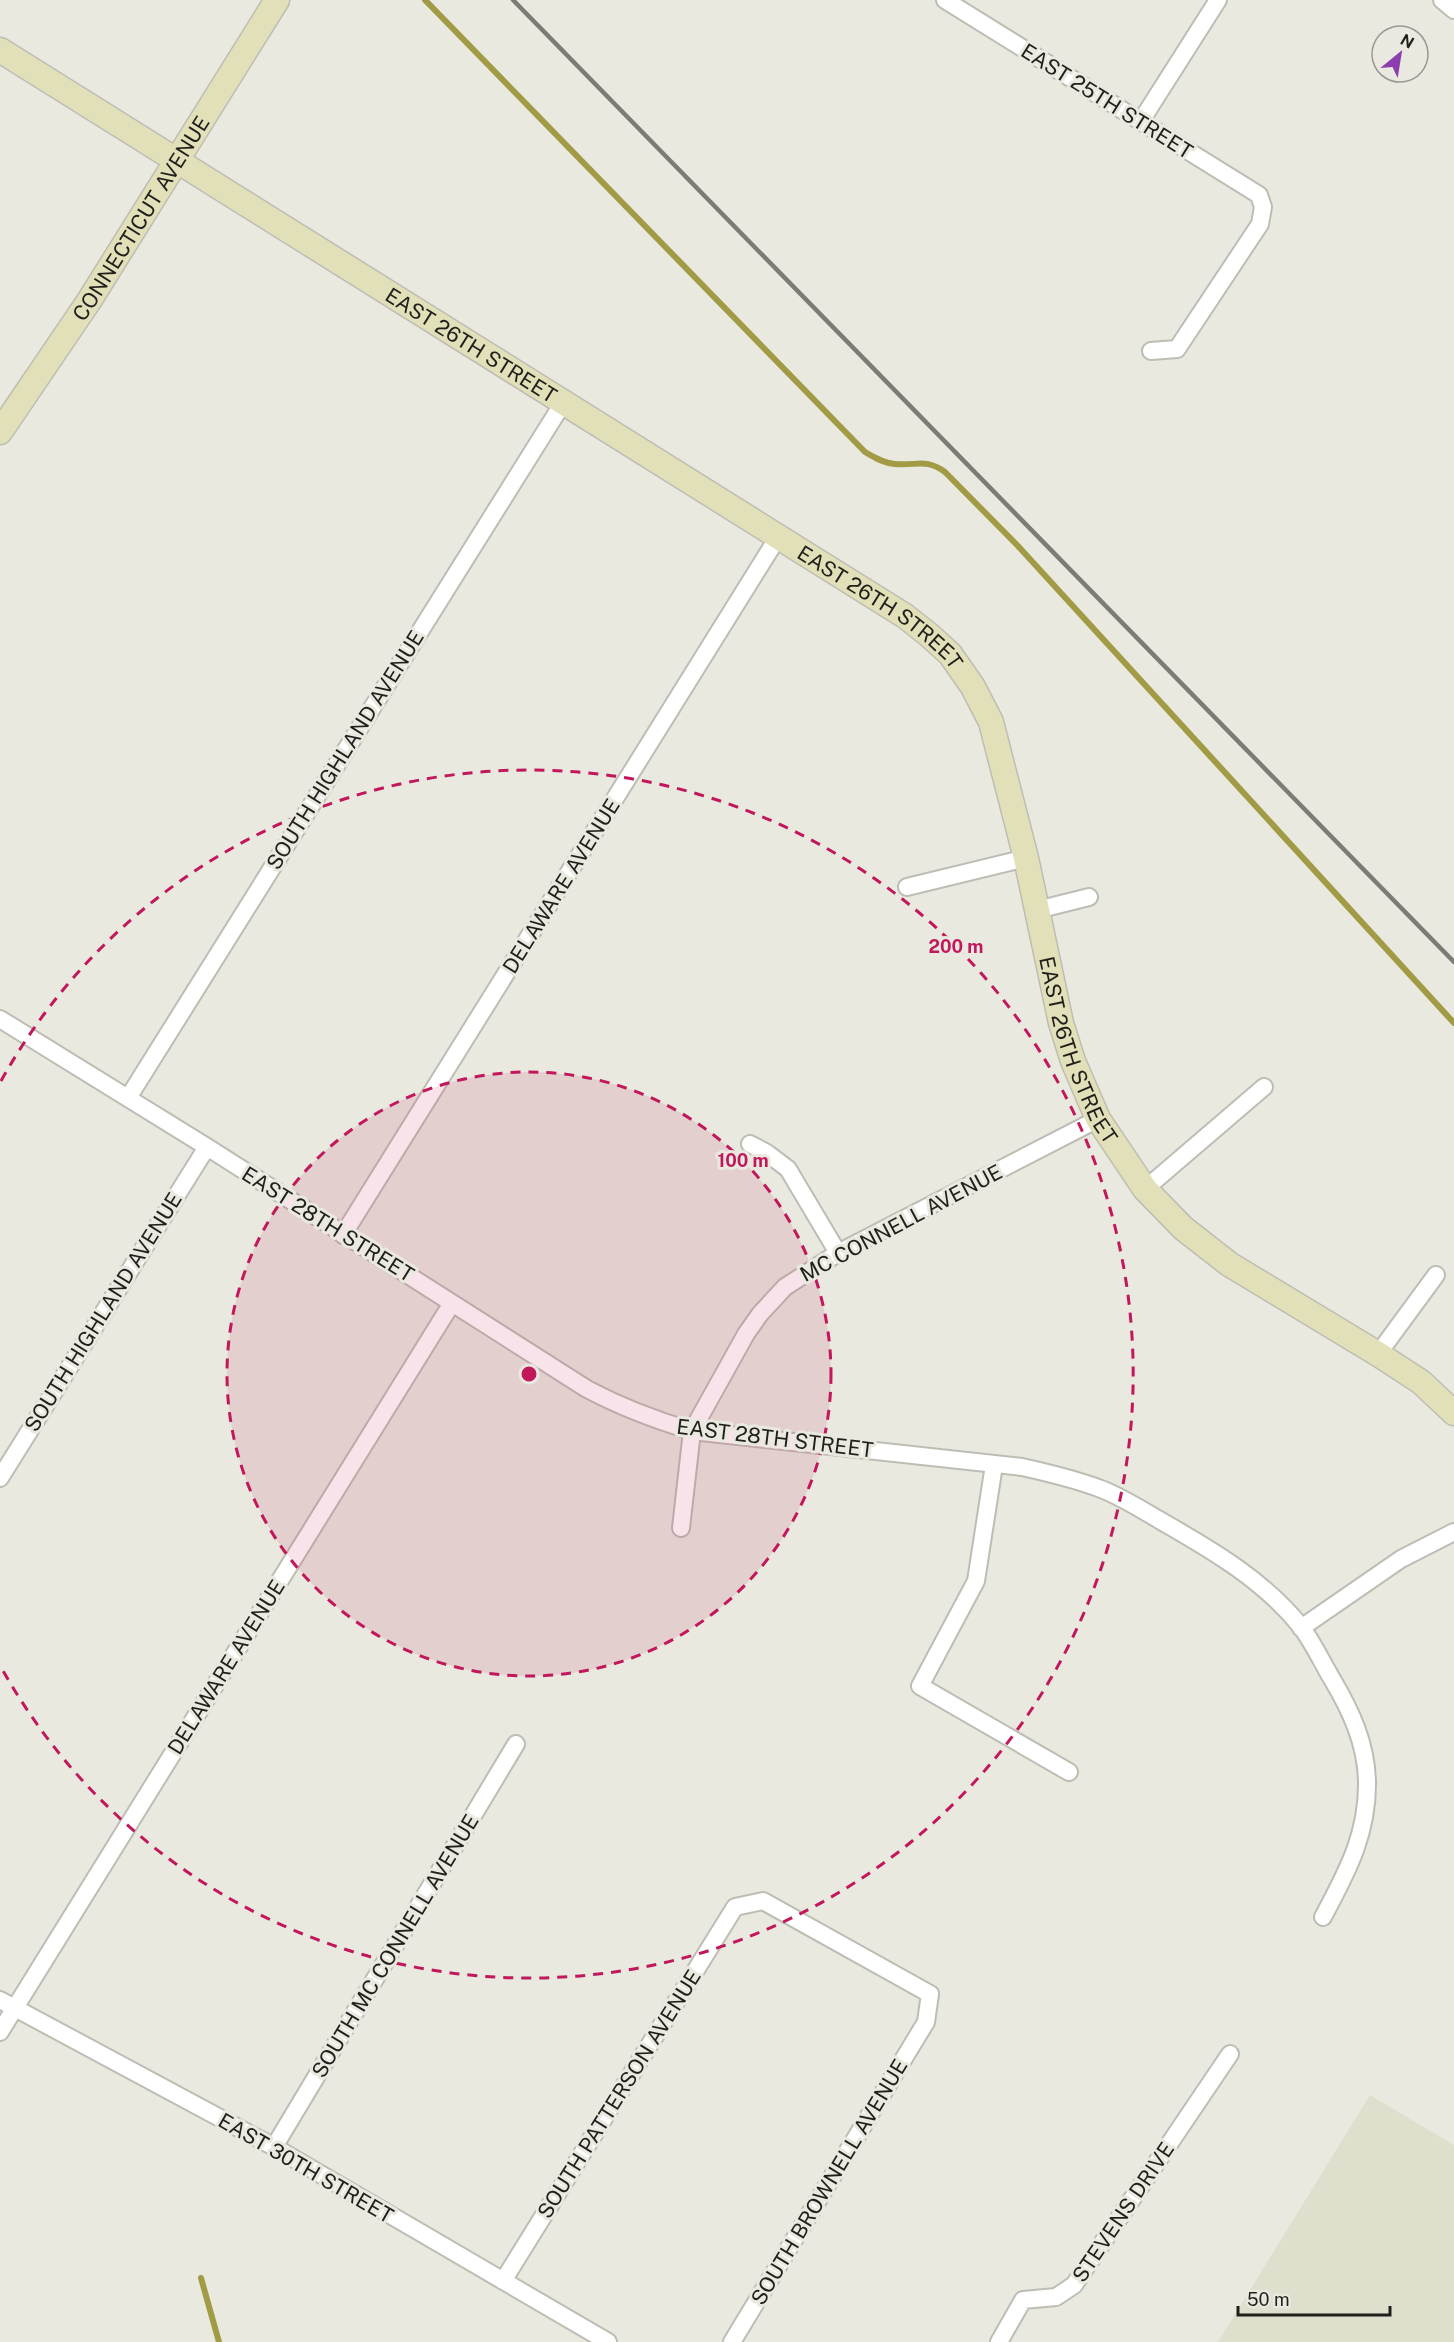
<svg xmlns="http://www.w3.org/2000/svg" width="1454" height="2342" font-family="'Public Sans',sans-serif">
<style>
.built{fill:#e0dfce}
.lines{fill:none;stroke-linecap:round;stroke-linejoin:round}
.stream{stroke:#a29b45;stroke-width:6}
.street-casing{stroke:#bebdb4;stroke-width:20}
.secondary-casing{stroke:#bebdb4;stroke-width:27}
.street{stroke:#fff;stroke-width:16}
.secondary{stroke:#e2e0b8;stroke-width:24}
.rail{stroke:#7c7b76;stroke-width:4.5}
.ring{fill:none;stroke:#c2185b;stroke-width:3;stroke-dasharray:10 8}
.labels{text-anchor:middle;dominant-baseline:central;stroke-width:6;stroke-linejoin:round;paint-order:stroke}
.street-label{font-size:21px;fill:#201f1c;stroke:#e9e9e0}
.centre{fill:#c2185b;stroke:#e9e9e0;stroke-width:3}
.ring-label{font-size:18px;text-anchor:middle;font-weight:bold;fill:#c2185b;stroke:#e9e9e0;stroke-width:6;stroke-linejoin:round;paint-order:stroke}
</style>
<rect width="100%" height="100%" fill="#e9e9e0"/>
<!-- built -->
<path class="built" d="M1370,2095L1454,2145V2342H1218Z"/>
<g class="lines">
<!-- stream -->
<path class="stream" d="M425,0L865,452C875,458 884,463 895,464C917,466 926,458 945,472L1018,546L1454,1023
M201,2278L219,2342"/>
<defs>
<path id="street" d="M945,0L1259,195L1263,207L1260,224L1177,349L1151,351
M1442,0L1454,10
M1141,121L1218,0
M907,887L1026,858
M1037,910L1089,897
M0,1019L207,1147L587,1389C621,1407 655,1420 692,1431L1022,1467C1049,1473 1075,1479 1101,1489C1122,1497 1142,1510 1161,1521C1212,1550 1265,1581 1302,1628C1313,1643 1322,1662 1332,1679C1351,1711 1366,1743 1367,1781C1368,1834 1347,1872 1323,1917
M128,1098L563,403
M750,1144L767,1153L788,1169L838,1253
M1145,1189L1264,1087
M343,1235L778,537
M1378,1354L1436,1275
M994,1465L976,1581L920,1686L1069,1772
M0,1478L207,1147
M681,1528L692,1431L746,1334L760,1314L785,1287L838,1253L1098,1119
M1301,1628L1401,1559L1454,1532
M0,2000L274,2147L608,2342
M0,2032L452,1303
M274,2147L516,1744
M503,2281L735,1907L763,1901L930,1994L926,2022L732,2342
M999,2342L1023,2300L1056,2297L1074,2285L1230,2054"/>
<g id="secondary">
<path id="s1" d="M0,50L905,616L929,635L950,654L973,687L991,722L1026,858L1061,1023L1073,1061L1098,1119L1145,1189L1183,1228L1229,1264L1378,1354L1421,1382L1454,1413"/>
<path id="s2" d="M0,432L89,301L277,0"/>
</g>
</defs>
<!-- street casing -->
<use href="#street" class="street-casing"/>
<!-- secondary casing -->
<use href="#secondary" class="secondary-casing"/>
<!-- street -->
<use href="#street" class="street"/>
<!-- secondary -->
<use href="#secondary" class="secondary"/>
<!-- rail -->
<path class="rail" d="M513,0L1454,962"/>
</g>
<!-- distance rings -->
<circle cx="529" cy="1374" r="302" fill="#c2185b" fill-opacity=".12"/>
<g class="ring">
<circle cx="529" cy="1374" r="302"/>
<path d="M1 1081A604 604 0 1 1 1 1667"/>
</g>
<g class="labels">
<!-- street labels -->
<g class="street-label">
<text transform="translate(1107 101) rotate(32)">EAST 25TH STREET</text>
<text stroke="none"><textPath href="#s2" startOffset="256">CONNECTICUT AVENUE</textPath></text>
<text stroke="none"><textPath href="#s1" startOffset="556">EAST 26TH STREET</textPath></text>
<text stroke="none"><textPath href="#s1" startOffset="1042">EAST 26TH STREET</textPath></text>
<text transform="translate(345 750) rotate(-58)">SOUTH HIGHLAND AVENUE</text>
<text transform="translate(561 886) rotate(-58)">DELAWARE AVENUE</text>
<text stroke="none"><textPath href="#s1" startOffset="1546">EAST 26TH STREET</textPath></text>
<text transform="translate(901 1223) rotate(-28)">MC CONNELL AVENUE</text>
<text transform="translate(328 1224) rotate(32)">EAST 28TH STREET</text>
<text transform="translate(103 1312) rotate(-58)">SOUTH HIGHLAND AVENUE</text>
<text transform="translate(775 1438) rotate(7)">EAST 28TH STREET</text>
<text transform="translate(226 1667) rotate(-58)">DELAWARE AVENUE</text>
<text transform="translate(395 1946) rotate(-59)">SOUTH MC CONNELL AVENUE</text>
<text transform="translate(619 2094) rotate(-58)">SOUTH PATTERSON AVENUE</text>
<text transform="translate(306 2168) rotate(30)">EAST 30TH STREET</text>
<text transform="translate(829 2182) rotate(-59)">SOUTH BROWNELL AVENUE</text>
<text transform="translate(1123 2212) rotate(-56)">STEVENS DRIVE</text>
</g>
</g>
<circle cx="529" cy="1374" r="9" class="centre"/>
<g class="ring-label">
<text x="956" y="953">200 m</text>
<text x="743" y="1167">100 m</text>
</g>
<!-- north arrow -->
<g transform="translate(1400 54) rotate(30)"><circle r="28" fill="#e9e9e0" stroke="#999892" stroke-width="1.5"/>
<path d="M0-4.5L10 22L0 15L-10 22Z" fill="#8d3eae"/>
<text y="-9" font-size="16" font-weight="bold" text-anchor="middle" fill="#201f1c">N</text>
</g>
<!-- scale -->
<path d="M1238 2306v9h152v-9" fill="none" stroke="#201f1c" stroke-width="3"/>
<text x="1247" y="2306" font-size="18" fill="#201f1c" stroke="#e9e9e0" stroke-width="4.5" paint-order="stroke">50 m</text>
</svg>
